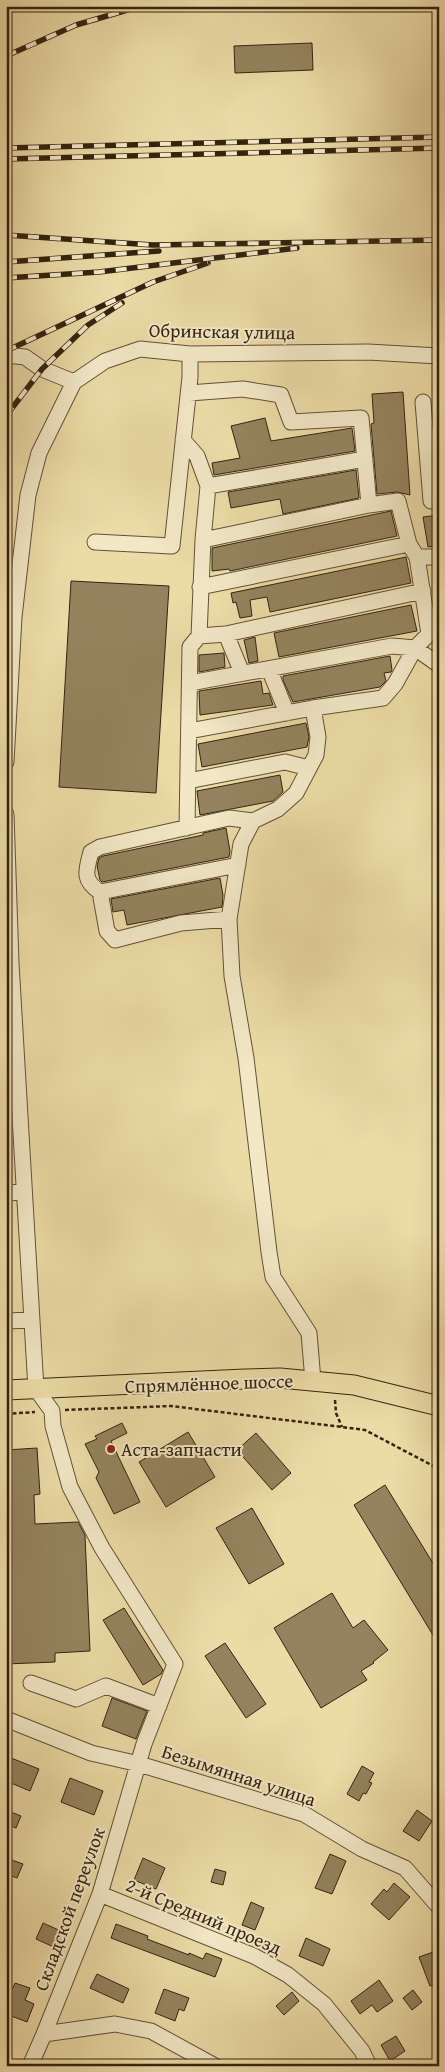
<svg xmlns="http://www.w3.org/2000/svg" width="445" height="2072" font-family="'Gentium Book Plus',serif">
<style>
.building{fill:#94835e;stroke:#35230f}
.lines{fill:none;stroke-linecap:round;stroke-linejoin:round}
.minor-casing{stroke:#625135;stroke-width:17}
.major-casing{stroke:#35230f;stroke-width:21}
.path{stroke:#35230f;stroke-width:2.5;stroke-dasharray:4 2.5;stroke-linecap:butt}
.minor{stroke:#f2e8c6;stroke-width:15}
.major{stroke:#ebdba7;stroke-width:19}
.rail-casing{stroke:#35230f;stroke-width:5.5}
.rail{stroke:#f2e8c6;stroke-width:4;stroke-dasharray:11;stroke-linecap:butt}
.poi-dot{fill:#8f2418;stroke:#f2e8c6;stroke-width:2}
.labels{text-anchor:middle;dominant-baseline:central;stroke-width:4;stroke-linejoin:round;paint-order:stroke}
.street-label{font-size:19px;fill:#35230f;stroke:#f2e8c6}
.poi-label{font-size:19px;fill:#35230f;stroke:#f2e8c6;text-anchor:start}
</style>
<rect width="100%" height="100%" fill="#ebdba7"/>
<filter id="stains"><feTurbulence type="fractalNoise" baseFrequency=".004" numOctaves="4"/><feColorMatrix values="0 0 0 0 .2 0 0 0 0 .09 0 0 0 0 .02 0 0 0 .5 -.17"/></filter>
<radialGradient id="worn" r=".72"><stop offset=".6" stop-color="#630" stop-opacity="0"/><stop offset="1" stop-color="#630" stop-opacity=".3"/></radialGradient>
<!-- building -->
<path class="building" d="M312,43L313,70L235,73L234,46Z
M403,392L410,495L397,492L377,494L371,424L374,423L372,394Z
M265,418L271,441L352,428L355,451L214,475L212,463L240,458L231,426Z
M356,470L359,498L283,514L280,499L231,508L228,492Z
M391,511L397,536L230,571L229,569L212,571V548Z
M439,515V545L428,547L423,517Z
M406,557L411,583L270,612L267,597L250,600L252,616L240,618L236,602L233,603L231,593Z
M71,581L169,586L156,793L59,787Z
M411,605L417,631L279,657L274,633Z
M255,637L258,661L249,663L244,640Z
M224,653L225,667L199,672V655Z
M390,656L392,670L391,672L384,673L386,681L380,687L293,702L283,680V676Z
M261,681L263,694L269,693L273,705L200,715L199,691Z
M306,723L309,737L307,747L202,767L198,744Z
M280,775L283,792L273,801L200,815L197,791Z
M226,828L230,851L229,857L102,882L100,880L97,866L99,858L103,856L203,835V833Z
M220,878L223,895L222,907L127,925L124,910L113,912L111,899Z
M122,1423L127,1433L111,1441L140,1502L114,1514L96,1478L99,1472L85,1444L97,1439L95,1436Z
M188,1432L215,1477L166,1507L139,1462Z
M256,1433L291,1473L272,1490L237,1450Z
M37,1448L40,1494L34,1495L35,1524L78,1522L85,1535L90,1651L55,1653V1662L6,1664V1450Z
M385,1485L439,1573V1645L354,1505Z
M252,1508L284,1564L249,1584L216,1528Z
M332,1593L353,1628L364,1620L388,1650L373,1662L374,1663L361,1671L367,1680L321,1708L274,1628Z
M124,1608L163,1670L161,1674L143,1685L103,1620Z
M225,1643L266,1704L246,1718L205,1656Z
M112,1698L147,1711L136,1739L102,1726Z
M6,1756L39,1769L30,1791L6,1781Z
M362,1766L374,1773L369,1782L372,1783L366,1794L363,1793L359,1801L347,1794Z
M70,1778L103,1791L94,1815L61,1802Z
M6,1810L21,1816L16,1828L6,1824Z
M417,1810L432,1821L419,1841L403,1831Z
M330,1854L346,1861L332,1894L315,1888Z
M6,1858L23,1864L17,1878L6,1874Z
M143,1858L165,1868L156,1889L134,1880Z
M215,1869L226,1872L223,1885L211,1882Z
M394,1883L410,1897L389,1920L371,1904L384,1889L387,1892Z
M251,1902L264,1908L255,1930L242,1925Z
M43,1923L63,1932L56,1948L36,1939Z
M116,1924L148,1936L147,1939L189,1955V1953L203,1959L206,1953L222,1959L215,1977L111,1938Z
M306,1938L330,1949L323,1966L299,1956Z
M439,1950V1983L430,1986L419,1957Z
M97,1974L129,1989L123,2003L90,1988Z
M379,1980L393,2001L377,2012L372,2005L360,2014L351,2001Z
M15,1983L30,1988L25,2000L34,2004L27,2022L6,2014V2004Z
M164,1989L189,1998L184,2011L179,2009L175,2021L155,2013Z
M413,1990L422,2002L412,2010L403,1998Z
M292,1992L299,2001L284,2015L276,2006Z
M396,2036L405,2051L390,2061L381,2045Z"/>
<g class="lines">
<defs>
<path id="minor" d="M6,355L25,357L42,369L74,382
M189,393L243,389L281,395L291,422L361,418L369,505
M423,402L431,501L439,500
M183,440L197,456L208,486L203,540L199,636L190,647L187,828
M208,486L365,459
M95,542L172,546L190,377V354
M417,557H439
M200,587L409,544
M226,634L242,673
M199,636L226,634L423,591
M269,669L287,713
M190,683L392,646L415,648L439,665
M189,731L313,708L383,698L395,684L415,648L429,634L417,557L409,544L398,501L369,505L203,540
M6,762L14,617L28,495L39,453L74,382L105,361L140,349L190,354L368,352L439,356
M188,781L285,762L309,768
M6,814L11,963L36,1389L52,1411L53,1426L70,1487L102,1548L175,1664L144,1744L100,1894L44,2034L30,2066
M100,892L238,865
M229,919L181,923L115,940L107,931L100,892C82,880 86,871 91,852L100,847L229,818L253,821
M6,1193L24,1192
M6,1321L32,1320
M313,1381L309,1333L273,1277L269,1252L246,1058L232,976L229,919L241,844L253,821L278,809L296,793L316,755L318,737L313,708
M31,1683L76,1699L106,1686L159,1706
M6,1719L91,1753L139,1764L304,1814L362,1849L405,1868L439,1907
M100,1894L254,1956L288,1975L324,2004L362,2051L369,2066
M44,2034L115,2024L151,2031L215,2066"/>
<path id="major" d="M6,1390L245,1379L280,1378L354,1385L439,1406"/>
</defs>
<!-- minor casing -->
<use href="#minor" class="minor-casing"/>
<!-- major casing -->
<use href="#major" class="major-casing"/>
<!-- path -->
<path class="path" d="M335,1400L336,1413L342,1427
M65,1410L171,1406L342,1427L365,1430L439,1469
M6,1414L35,1412"/>
<!-- minor -->
<use href="#minor" class="minor"/>
<!-- major -->
<use href="#major" class="major"/>
<defs>
<path id="rail" d="M6,56L76,25L141,6
M6,148L439,137
M6,159L439,148
M6,235L153,245L439,240
M6,262L159,251
M6,278L99,272L297,248
M6,351L153,282L208,263
M6,416L42,369L88,325L122,303"/>
</defs>
<!-- rail casing -->
<use href="#rail" class="rail-casing"/>
<!-- rail -->
<use href="#rail" class="rail"/>
</g>
<!-- markers -->
<circle class="poi-dot" cx="111" cy="1449" r="5"/>
<g class="labels">
<!-- street labels -->
<g class="street-label">
<text transform="translate(222 331) rotate(1)">Обринская улица</text>
<text transform="translate(209 1383) rotate(-2)">Спрямлённое шоссе</text>
<text transform="translate(239 1775) rotate(18)">Безымянная улица</text>
<text transform="translate(69 1909) rotate(-70)">Складской переулок</text>
<text transform="translate(204 1916) rotate(23)">2-й Средний проезд</text>
</g>
<!-- poi labels -->
<g class="poi-label">
<text x="121" y="1449">Аста-запчасти</text>
</g>
</g>
<!-- margin -->
<rect width="445" height="2072" fill="none" stroke="#ebdba7" stroke-width="25"/>
<rect x="8" y="8" width="430" height="2057" fill="none" stroke="#35230f" stroke-width="2.5"/>
<rect x="12" y="12" width="420" height="2047" fill="none" stroke="#35230f"/>
<rect width="100%" height="100%" filter="url(#stains)"/>
<rect width="100%" height="100%" fill="url(#worn)"/>
</svg>
